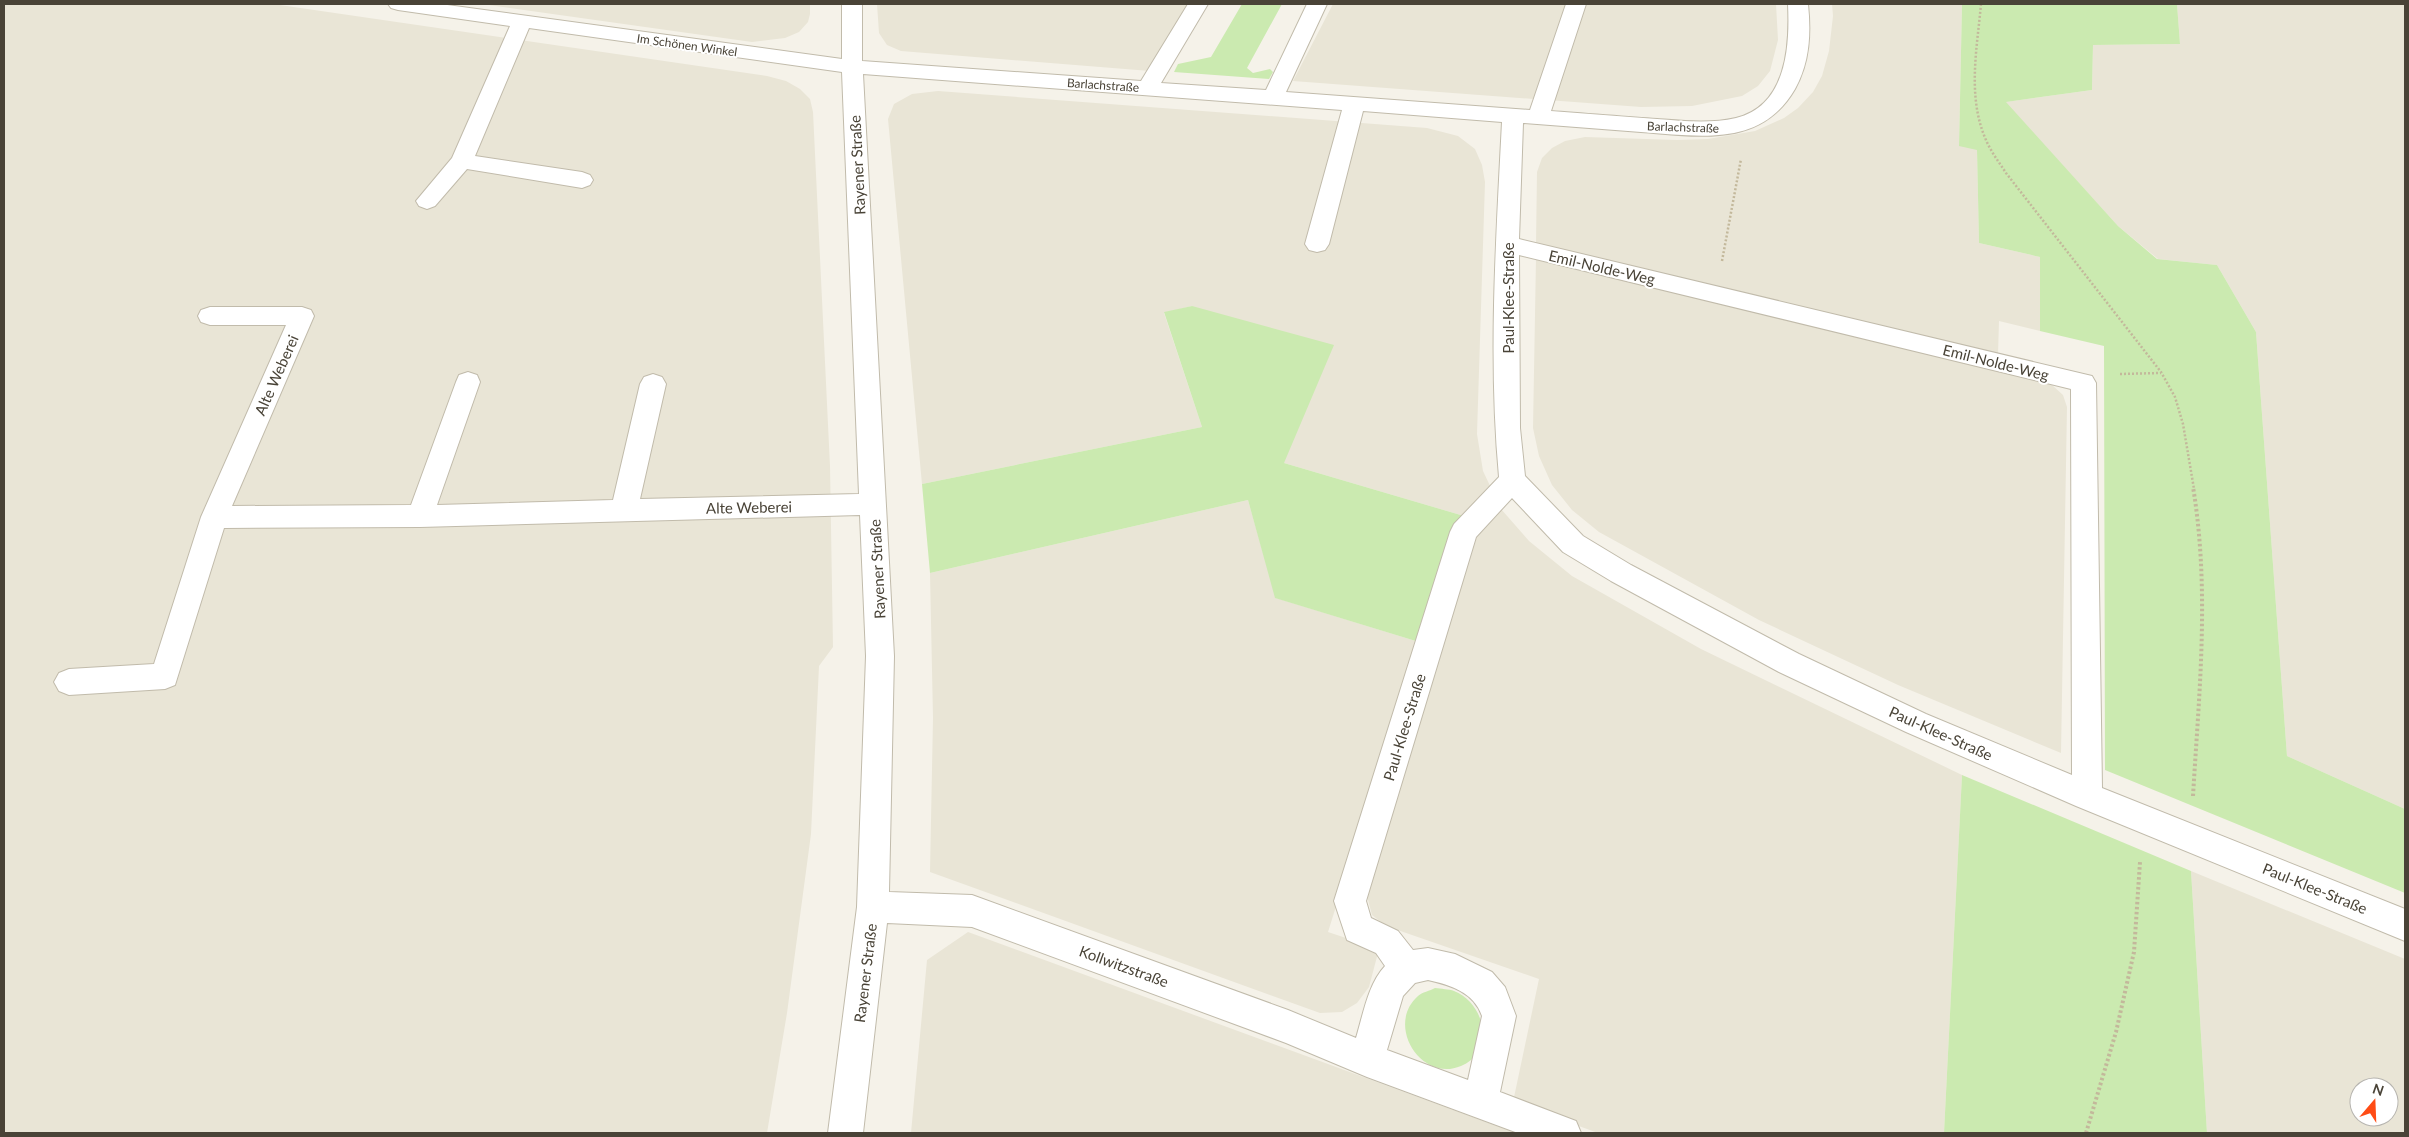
<svg xmlns="http://www.w3.org/2000/svg" width="2409" height="1137" font-family="Lato,sans-serif">
<style>
.residential{fill:#e9e5d6;fill-rule:evenodd}
.green{fill:#cbeab0}
.lines{fill:none;stroke-linecap:round;stroke-linejoin:round}
.minor-casing{stroke:#c1bbab;stroke-width:2}
.path-far1{stroke:#c3b89b;stroke-width:2.5;stroke-dasharray:2 2;stroke-linecap:butt}
.path{stroke:#c3b89b;stroke-width:4;stroke-dasharray:2.5 2.5;stroke-linecap:butt}
.minor{fill:#fff;fill-rule:evenodd}
.labels{text-anchor:middle;dominant-baseline:central;stroke-width:4;stroke-linejoin:round;paint-order:stroke}
.far-street-label{font-size:12px;fill:#494337;stroke:#fff}
.street-label{font-size:15px;fill:#494337;stroke:#fff}
</style>
<rect width="100%" height="100%" fill="#f5f2e9"/>
<!-- residential -->
<path class="residential" d="M4,4H273L767,76L786,81L800,89L810,99L813,112L830,466L833,647L819,666L811,834L787,1013L767,1133H4Z
M482,4H810V14L808,22L799,32L785,38L752,42Z
M877,4H1191L1150,71L901,51L887,45L879,33Z
M1333,4H1776L1778,40L1770,71L1758,86L1742,96L1692,106L1641,107L1293,81Z
M1832,4H1962L1959,145L1977,149L1979,243L2040,257V331L1999,321L1998,354L1536,244L1537,172L1542,158L1552,148L1565,141L1585,137L1677,140L1708,139L1755,131L1784,118L1798,108L1813,92L1822,76L1829,51L1833,16Z
M2177,4H2405V809L2287,756L2256,332L2217,265L2158,259L2118,226L2005,102L2092,90L2093,45L2180,44Z
M938,91L1427,128L1458,136L1475,149L1482,165L1485,182L1477,434L1483,471L1492,490L1464,516L1284,463L1192,306L1164,313L1202,427L922,484L888,119L894,104L912,94Z
M1536,258L2034,377L2052,385L2063,395L2067,407L2061,753L1898,685L1759,620L1599,532L1572,510L1552,485L1539,456L1533,428Z
M1248,500L1276,598L1419,642L1328,932L1379,949L1369,987L1357,1003L1342,1012L1320,1013L930,872L933,718L930,573Z
M1501,509L1529,541L1572,576L1701,649L1962,775L1944,1133H1598L1513,1102L1539,979L1386,926L1372,915L1367,896L1475,541L1484,525Z
M2191,871L2405,959V1133H2207ZM2359,1087H2389V1117H2359Z
M968,932L1516,1133H911L927,960Z"/>
<!-- green -->
<path class="green" d="M1242,4H1282L1247,68L1253,73L1270,69L1273,72L1269,79L1174,72L1178,64L1211,57Z
M1962,4H2177L2180,44L2093,45L2092,90L2006,102L2118,226L2157,259L2217,265L2256,332L2287,756L2405,809V893L2105,770L2104,346L2040,331V257L1979,243L1977,150L1959,146Z
M1192,306L1334,345L1284,463L1464,516L1419,642L1275,598L1248,500L930,573L922,484L1202,427L1164,312Z
M1962,775L2191,871L2207,1133H1944Z
M1435,988C1441,989 1449,989 1454,991C1477,1000 1490,1029 1478,1051C1475,1058 1468,1063 1461,1066C1421,1083 1385,1025 1418,996C1422,992 1430,991 1435,988Z"/>
<g class="lines">
<defs>
<path id="minor" d="M388,4H440L842,59V4H862V61L1141,81L1188,4H1208L1161,83L1266,90L1307,4H1327L1286,92L1530,110L1566,4H1586L1551,111C1586,114 1621,116 1657,119C1683,121 1710,124 1736,118C1787,106 1790,45 1788,4H1808C1811,33 1810,62 1795,89C1761,148 1700,136 1641,132C1602,129 1563,126 1523,123L1519,239L2092,376L2096,383L2102,788L2405,909V941L2076,806L1906,732L1779,672L1611,581L1563,552L1512,498L1476,537L1366,901L1371,918L1398,931L1413,950L1428,948L1455,954L1492,972L1505,987L1516,1016L1500,1092L1576,1121L1581,1133H1518L1367,1077L1286,1043L972,927L887,923L863,1133H828L857,907L866,656L860,515L420,527L224,528L175,685L165,689L69,695L59,691L54,682L59,673L69,669L154,664L201,517L286,325H210L201,322L198,316L201,310L210,307H302L311,310L314,316L232,506L411,505L456,382L459,375L468,372L477,375L480,382L437,505L613,500L640,384L644,377L653,374L662,377L666,384L640,499L859,494L842,72L529,28L475,156L582,172L590,175L593,180L590,185L582,188L467,169L435,206L427,209L419,206L416,201L452,158L510,26L398,10L391,8ZM863,74L1342,110L1305,244L1309,250L1317,252L1325,250L1329,244L1363,111L1502,122C1496,239 1488,359 1499,477L1454,524L1450,532L1334,901L1347,940L1376,953L1385,966C1368,984 1363,1015 1356,1038L1288,1010L972,895L889,892L894,656ZM1519,255L2071,389L2072,775L1926,714L1799,654L1631,565L1583,536L1525,476L1520,428ZM1428,980C1450,985 1474,992 1482,1016L1468,1080L1387,1050L1403,996L1415,983Z"/>
</defs>
<!-- minor casing -->
<use href="#minor" class="minor-casing"/>
<!-- path-far1 -->
<path class="path-far1" d="M1981,4C1977,49 1967,97 1986,140C1991,152 1999,162 2006,173L2161,372L2175,397L2183,424L2194,489
M1722,261L1741,159
M2120,374L2161,373"/>
<!-- path -->
<path class="path" d="M2193,796C2199,694 2210,589 2193,487
M2086,1133L2116,1032L2134,952L2140,862"/>
<!-- minor -->
<use href="#minor" class="minor"/>
</g>
<g class="labels">
<!-- far-street labels -->
<g class="far-street-label">
<text transform="translate(687 45) rotate(8)">Im Schönen Winkel</text>
<text transform="translate(1103 85) rotate(4)">Barlachstraße</text>
<text transform="translate(1683 127) rotate(2)">Barlachstraße</text>
</g>
<!-- street labels -->
<g class="street-label">
<text transform="translate(857 165) rotate(-93)">Rayener Straße</text>
<text transform="translate(1602 267) rotate(13)">Emil-Nolde-Weg</text>
<text transform="translate(1508 298) rotate(-90)">Paul-Klee-Straße</text>
<text transform="translate(1996 362) rotate(14)">Emil-Nolde-Weg</text>
<text transform="translate(276 375) rotate(-66)">Alte Weberei</text>
<text transform="translate(749 507) rotate(-1)">Alte Weberei</text>
<text transform="translate(877 569) rotate(-93)">Rayener Straße</text>
<text transform="translate(1404 727) rotate(-73)">Paul-Klee-Straße</text>
<text transform="translate(1941 733) rotate(24)">Paul-Klee-Straße</text>
<text transform="translate(2315 888) rotate(22)">Paul-Klee-Straße</text>
<text transform="translate(1124 966) rotate(20)">Kollwitzstraße</text>
<text transform="translate(865 973) rotate(-83)">Rayener Straße</text>
</g>
</g>
<!-- border -->
<rect width="2409" height="1137" fill="none" stroke="#494337" stroke-width="10"/>
<!-- north arrow -->
<g transform="translate(2374 1102) rotate(19)"><circle r="24" fill="#ffffff" stroke="#b6b4af"/>
<path d="M0-4L9 19L0 12L-9 19Z" fill="#ff4c15"/>
<text y="-8" font-size="14" font-weight="bold" text-anchor="middle" fill="#494337">N</text>
</g>
</svg>
